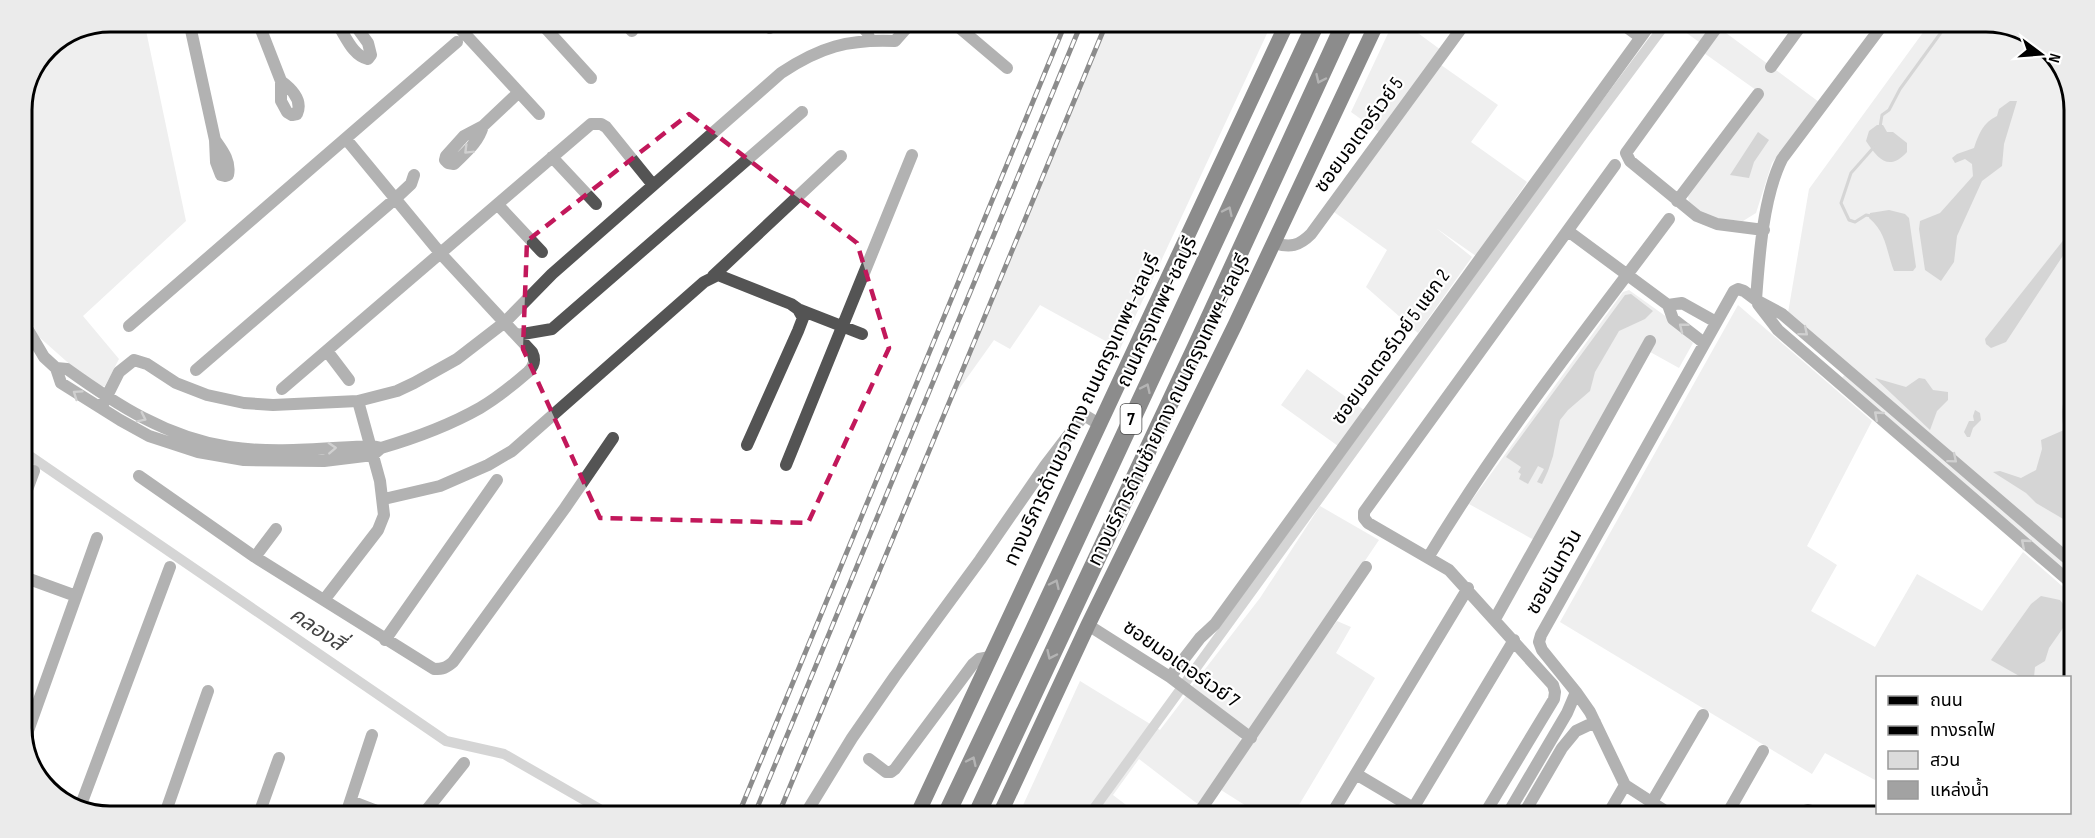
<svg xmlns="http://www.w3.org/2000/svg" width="2095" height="838" font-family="'Sofia Sans Condensed','Noto Sans Thai',sans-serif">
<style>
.green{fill:#dbdbdb}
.water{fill:#a2a2a2}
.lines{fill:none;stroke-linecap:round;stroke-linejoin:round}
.stream{stroke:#a2a2a2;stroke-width:3}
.canal{stroke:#a2a2a2;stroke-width:10}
.minor{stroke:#545454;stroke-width:12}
.major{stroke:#000;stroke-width:15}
.highway{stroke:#000;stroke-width:18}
.rail-casing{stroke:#000;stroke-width:5}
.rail{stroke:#fff;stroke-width:3;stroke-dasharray:9;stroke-linecap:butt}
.oneway{stroke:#595959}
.oneway2{stroke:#989898}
.marked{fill:none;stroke:#c2185b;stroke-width:4.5;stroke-dasharray:12 8;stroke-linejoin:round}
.labels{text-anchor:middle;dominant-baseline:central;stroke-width:4.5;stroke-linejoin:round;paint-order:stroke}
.shield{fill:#fff;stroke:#4c4c4c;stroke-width:1.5}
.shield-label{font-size:18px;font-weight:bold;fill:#000}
.street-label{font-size:20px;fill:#000;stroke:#fff}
.water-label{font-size:21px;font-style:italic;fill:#434343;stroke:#fff}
.rim{fill:none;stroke:#000;stroke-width:3}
</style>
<rect width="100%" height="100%" fill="#fff"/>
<!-- green -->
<path class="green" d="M109,21H144L186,221L83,316L119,359L105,386L101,387L93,385L38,336L21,299V104L47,47Z
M1108,24L1271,25L1120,349L1040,305L1010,349L994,340L954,396H949Z
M1392,25H1407L1441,50L1379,132L1351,112Z
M1677,26L1708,27L1722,30L1819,102L1772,163L1756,213L1743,221L1714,218L1689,206L1688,195L1763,95L1704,53L1699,42Z
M1927,27L2019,28L2056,56L2074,104L2069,553L1788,313L1809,189Z
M1441,65L1498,105L1471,142L1527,182L1476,256L1436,228L1472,257L1418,333L1366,287L1387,250L1334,212Z
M1629,290L1664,315L1693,343L1679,368L1643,348L1534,540L1469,504L1623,292Z
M1738,305L1872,421L1807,546L1837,565L1811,611L1875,647L1917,574L1982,611L2023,552L2069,592L2068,677L1878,678V775L1875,780L1825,753L1812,774L1560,622Z
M1307,369L1364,410L1338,446L1281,405Z
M1846,373L2069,566V576L1841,379Z
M1320,506L1379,540L1250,731L1192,686L1260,598Z
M1337,621L1351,627L1336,653L1375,678L1293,815L1259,814L1221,790L1299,673Z
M1080,681L1160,730L1186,696L1240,736L1241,744L1199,805L1139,759L1113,795L1138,814H1019Z"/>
<!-- water -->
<path class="water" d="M2038,42L2050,51L2042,59L2036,56L2033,51Z
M2010,101H2017L2004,144L2002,166L1982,181L1957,236L1954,262L1941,281L1925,270L1919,229L1920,221L1940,213L1973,176L1972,164L1965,159L1955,163L1952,158L1957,154L1974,148C1979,133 1983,123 1997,116L1999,109Z
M1877,125H1883L1887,132H1893L1907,143V152C1889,172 1878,159 1866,141L1869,131Z
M1758,132L1769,140L1754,162L1749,178L1730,175Z
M1889,210L1905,214L1909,218L1916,267L1913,271H1894C1886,251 1887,233 1869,218L1870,213Z
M2073,228L2072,242L2006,342L1991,348L1986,344L1985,339Z
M1631,294L1653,311L1645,319L1619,331L1595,372L1590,391L1568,410L1560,420L1553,456L1548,471L1542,484L1537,482L1544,469L1538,466L1528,484L1519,479L1521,474L1518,472L1521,467L1506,457L1625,295Z
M1875,378L1906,387L1919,378L1925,379L1933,390L1948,392V400L1937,411L1930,430Z
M1975,410L1980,413L1981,420L1973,428L1970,437H1967L1964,432L1969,421H1974L1973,416Z
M2071,427L2070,523L2036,503L2026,493L1993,472L2000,471L2021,478L2036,470L2042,449L2041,440Z
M2041,596L2060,600L2067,609L2068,621L2049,648L2045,661L2035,667L2034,677H2021L1991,660L2031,604Z"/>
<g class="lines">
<!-- stream -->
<path class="stream" d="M1880,127L1882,115L1889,110L1900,89L1945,27
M1871,216L1866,215L1855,222L1849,220L1841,203L1851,173L1874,147
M2066,433C2062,414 2062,405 2071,388"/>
<!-- canal -->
<path class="canal" d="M21,450L446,741L504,754L605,812
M1090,814L1585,132L1664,26"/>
<!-- minor -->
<path class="minor" d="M189,21L215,140L216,162L221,175L225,176L228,175C231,161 222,150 215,140
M258,22L281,81V101L287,112L292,115L297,114C303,100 292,89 281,81
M338,22V25C346,37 353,56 368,59L371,55L368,43L353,22
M454,22L539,114
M540,22L591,78
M625,23L632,31
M860,24L867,32L870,40
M955,24L1007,68
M1625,26L1640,37
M1717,27L1626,153L1630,161L1697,216L1717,224L1764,230
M770,28L773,23
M1771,67L1800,27
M483,126C478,143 466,152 454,164L448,163L445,160L446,156L464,136L483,126L519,92
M346,139L441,254L532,352C536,360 534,366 528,372C513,385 497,398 480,408C450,425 415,438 381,448
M552,157L596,204
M1677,201L1758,94
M498,205L542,252
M1568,231L1668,305L1673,319L1704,343
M1274,243C1290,248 1299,246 1311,234L1463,26
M713,276L841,156
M1756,300C1759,258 1763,197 1782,159L1881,27
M1758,304L1778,330L2069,581
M1668,305L1682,303L1716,322
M798,309L862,334
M21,318L44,357L56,368L61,383L120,420L149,436L198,452L244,460L324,461L373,455L381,448L371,446C324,448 275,454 229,447C166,437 117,405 67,369L56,368
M129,326L457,42
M517,335L552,329L802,112
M327,351L349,380
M196,370L395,199L411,184L414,175
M282,389L591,124H601L606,127L653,185
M101,408L119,372L134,360L147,364L176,383L207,395L244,403L273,405L358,401L397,391L414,383L457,359L505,322L552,274L781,73C820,47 848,39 895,41L910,24
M786,465L912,155
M139,476L255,557L434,669C443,669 446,668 453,662L565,508L613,438
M384,499L440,486L488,465L512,451L704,282L718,275L791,304L798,309L803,318L798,331L747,445
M21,506L34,471
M1429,556C1500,438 1587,329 1669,219
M255,557L276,529
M21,576L76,596
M324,600L378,530L384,515L380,481L358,401
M1495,619L1650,341
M1088,625L1170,677L1251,738
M385,640L497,480
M1170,677L1200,638L1215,624L1649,26
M1576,692L1590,712L1625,785L1673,816
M24,742L97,538
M869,759L886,772H891L895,769L973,664L979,659L990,657
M1356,774L1425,815
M351,801L377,811
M1652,802L1703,715
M79,810L170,567
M166,811L208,691
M260,811L279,758
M347,811L372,735
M425,812L464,763
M806,813L852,738L895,676L980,560L1045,466L1084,415L1099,424
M1198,814L1366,567
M1331,815L1468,588
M1409,815L1514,640
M1484,815L1554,699L1555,692L1553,685L1449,570L1368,523L1364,518V512L1615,165
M1507,815L1567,713L1576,692L1542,650L1539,642L1541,635L1734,291L1738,289L1744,291L1756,300L1782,314L2069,560
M1523,815L1562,748L1576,731L1595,722
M1607,816L1625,785
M1726,816L1763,751
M1786,816L1808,810L1830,816"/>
<!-- major -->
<path class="major" d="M918,813L1286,25
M1000,814L1088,625L1235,325L1376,25"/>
<!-- highway -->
<path class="highway" d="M947,813L1034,630L1315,25
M977,814L1196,347L1344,25"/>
<defs>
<path id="rail" d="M739,813L1065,24
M755,813L1081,24
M779,813L1106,24"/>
</defs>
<!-- rail casing -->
<use href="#rail" class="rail-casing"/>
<!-- rail -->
<use href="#rail" class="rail"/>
</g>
<!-- one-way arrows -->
<defs><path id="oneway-chevron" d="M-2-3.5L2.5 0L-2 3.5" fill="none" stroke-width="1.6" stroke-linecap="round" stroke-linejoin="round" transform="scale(1.5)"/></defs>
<g class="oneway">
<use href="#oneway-chevron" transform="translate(1320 79) rotate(115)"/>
<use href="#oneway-chevron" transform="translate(1228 211) rotate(-65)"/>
<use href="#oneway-chevron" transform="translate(1146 388) rotate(-65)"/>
<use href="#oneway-chevron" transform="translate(1055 584) rotate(-65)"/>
<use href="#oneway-chevron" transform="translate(1051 655) rotate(115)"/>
<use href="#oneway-chevron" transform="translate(972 761) rotate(-65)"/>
</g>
<g class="oneway2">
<use href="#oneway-chevron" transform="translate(468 150) rotate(135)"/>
<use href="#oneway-chevron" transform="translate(1683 327) rotate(-142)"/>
<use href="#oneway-chevron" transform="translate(1804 332) rotate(40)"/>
<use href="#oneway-chevron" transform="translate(77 394) rotate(-145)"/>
<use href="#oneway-chevron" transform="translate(1878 415) rotate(-139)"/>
<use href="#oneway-chevron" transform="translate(142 418) rotate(26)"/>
<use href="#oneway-chevron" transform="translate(332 448) rotate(-3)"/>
<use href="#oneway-chevron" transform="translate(1953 459) rotate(40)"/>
<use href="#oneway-chevron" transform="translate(2025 543) rotate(-139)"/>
</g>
<!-- marked area -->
<path d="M0 0H2095V838H0ZM689,114L857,243L889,348L808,523L600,518L523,349L527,241Z" fill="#fff" fill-opacity=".55" fill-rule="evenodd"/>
<path class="marked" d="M689,114L857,243L889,348L808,523L600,518L523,349L527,241Z"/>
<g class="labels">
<!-- shield labels -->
<rect class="shield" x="1120.5" y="404" width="21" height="30" rx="4.5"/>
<g class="shield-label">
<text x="1131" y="419">7</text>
</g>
<!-- street labels -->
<g class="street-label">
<text transform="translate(1359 135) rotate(-54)">ซอยมอเตอร์เวย์ 5</text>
<text transform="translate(1157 312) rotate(-65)">ถนนกรุงเทพฯ-ชลบุรี</text>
<text transform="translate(1391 347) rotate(-54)">ซอยมอเตอร์เวย์ 5 แยก 2</text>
<text transform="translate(1082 410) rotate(-65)">ทางบริการด้านขวาทาง ถนนกรุงเทพฯ-ชลบุรี</text>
<text transform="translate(1169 410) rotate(-64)">ทางบริการด้านซ้ายทาง ถนนกรุงเทพฯ-ชลบุรี</text>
<text transform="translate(1554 572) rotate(-61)">ซอยนันทวัน</text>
<text transform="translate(1181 664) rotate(35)">ซอยมอเตอร์เวย์ 7</text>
</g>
<!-- water labels -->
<g class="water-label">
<text transform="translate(317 629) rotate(34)">คลองสี่</text>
</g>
</g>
<!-- crop -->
<path d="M0 0H2095V838H0ZM110 32H1986A78 78 0 0 1 2064 110V728A78 78 0 0 1 1986 806H110A78 78 0 0 1 32 728V110A78 78 0 0 1 110 32Z" fill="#ebebeb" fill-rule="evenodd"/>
<path class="rim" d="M110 32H1986A78 78 0 0 1 2064 110V728A78 78 0 0 1 1986 806H110A78 78 0 0 1 32 728V110A78 78 0 0 1 110 32Z"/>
<!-- legend -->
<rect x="1876" y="676" width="195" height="138" fill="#ffffff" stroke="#999999" stroke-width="1.5"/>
<rect x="1888" y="696" width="30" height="9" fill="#000000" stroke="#999999" stroke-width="1.5"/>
<text x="1930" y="706" font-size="18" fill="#000000">ถนน</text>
<rect x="1888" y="726" width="30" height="9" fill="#000000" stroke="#999999" stroke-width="1.5"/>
<text x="1930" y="736" font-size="18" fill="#000000">ทางรถไฟ</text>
<rect x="1888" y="751" width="30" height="18" fill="#dbdbdb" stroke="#999999" stroke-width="1.5"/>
<text x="1930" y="766" font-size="18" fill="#000000">สวน</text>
<rect x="1888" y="781" width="30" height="18" fill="#a2a2a2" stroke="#999999" stroke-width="1.5"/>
<text x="1930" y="796" font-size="18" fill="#000000">แหล่งน้ำ</text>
<!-- north arrow -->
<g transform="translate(2041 54) rotate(106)" stroke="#ffffff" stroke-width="4.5" paint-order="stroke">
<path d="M0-4.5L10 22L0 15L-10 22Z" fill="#000000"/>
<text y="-9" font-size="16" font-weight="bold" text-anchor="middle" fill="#000000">N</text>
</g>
</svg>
